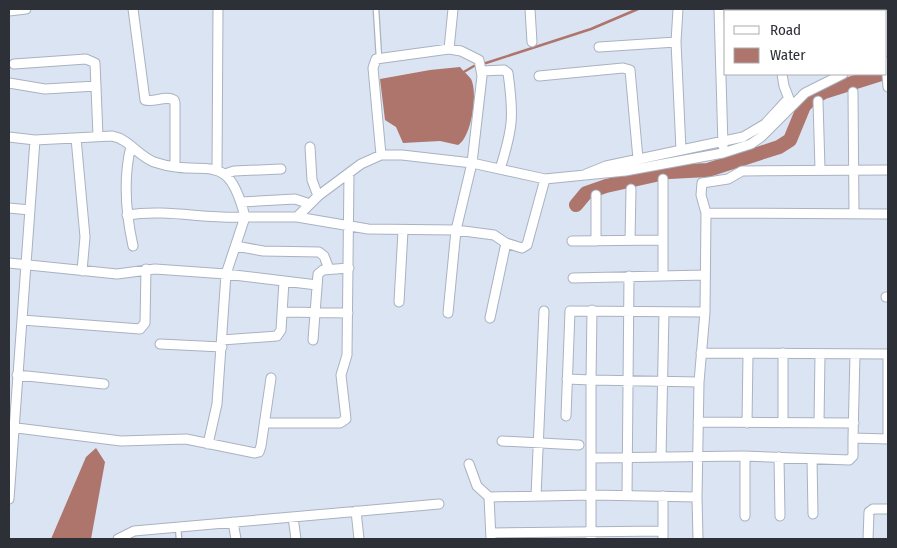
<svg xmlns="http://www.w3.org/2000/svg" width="897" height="548" font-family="'Fira Sans Condensed',sans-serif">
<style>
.water{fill:#ad756b}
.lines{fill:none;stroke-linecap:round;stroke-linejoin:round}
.stream{stroke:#ad756b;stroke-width:2.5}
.river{stroke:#ad756b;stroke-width:14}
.service-casing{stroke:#a9b2c0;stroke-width:7}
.minor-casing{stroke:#a9b2c0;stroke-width:11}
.service{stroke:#fff;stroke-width:4.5}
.minor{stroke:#fff;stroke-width:9}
</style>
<rect width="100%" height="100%" fill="#dbe4f3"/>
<!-- water -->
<path class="water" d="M460,67C463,71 468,75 471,79C478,92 472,137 458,145L440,141L403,143L396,127L385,120L380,79L430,70Z
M96,448L105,462L91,539H51L86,457Z"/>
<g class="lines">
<!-- stream -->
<path class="stream" d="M486,63L591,29L638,9
M462,73L474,66"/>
<!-- river -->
<path class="river" d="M576,205L586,193L606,186L669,172L708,170L779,147L790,140L804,106L811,99L824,92L881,74"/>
<defs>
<path id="service" d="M376,9L379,58
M178,527L179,539"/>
<path id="minor" d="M133,9L145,100C154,103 165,95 174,100L175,103V166
M530,9L532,42
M678,9L676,42L681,150
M719,9L723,146
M774,9L775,11
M870,9L871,11
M9,11L26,9
M599,47L676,42
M449,49L453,9
M886,62L888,87
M14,64L86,59L95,63L98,136
M482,71L504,70L508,73C514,116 513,128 500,169
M782,74L784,86L791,104
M539,76L623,68L630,70L638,159
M9,83L45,89L96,86
M853,92L854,213
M818,101L820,169
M9,137L35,140
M76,138L85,237L82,271
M131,146C123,178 126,214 133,246
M310,147L312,180L318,196
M381,155L373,68L376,59L449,49L461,51L479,60L482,76L472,163L456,230L448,313
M217,170L218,9
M225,174L234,171L281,169
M586,174L606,166L743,137L765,124L788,99
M663,179V275
M596,195V241
M241,202L295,199L310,204
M9,208L30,210
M706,213L701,195L702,183L728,179L742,171L888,170
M127,215C167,209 205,219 245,217L226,274L217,404L208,444
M297,217L368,229L456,230L494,235L506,243L522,248L527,245L545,179
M630,240L631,189
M572,241L663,240
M236,246L263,251L319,252L324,256L329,269
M9,263L117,274L155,269L226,274L317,285
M573,278L705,275
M886,297H888
M399,302L403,231
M282,312L348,313
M490,318L506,243
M22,320L140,329L145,323L146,269
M222,340L277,336L281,330L284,281
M313,340L318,274L323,270L349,268
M160,344L222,347
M701,353L888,354
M17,375L104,384
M567,379L591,380L592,310
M566,416L570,311L705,312
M698,422L854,423
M265,423H340L346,419L341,375L347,355L349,173
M747,423L748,354
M783,423V353
M819,423L820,354
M9,427L121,441L186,439L255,453L259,452L261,446L271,378
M853,438L855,354
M888,439V355
M502,441L579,445
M661,457L664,312
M779,457L780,516
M592,458L743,456L849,460L853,456V438L888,439
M812,459L813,514
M469,464L477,486L489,497
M627,495L629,276
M536,496L544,311
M697,497L699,382L705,312L706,213L888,214
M9,499L35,140L112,136C129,139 138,156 154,162C206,180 227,145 245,217H297L318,196L361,164L381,155H402L472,163L545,179L625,171L723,153L751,144L761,137L805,93L843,74
M356,511L359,539
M745,516V457
M293,517L296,539
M233,522L236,539
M491,533L663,531
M118,539L134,531L439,504
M491,539L489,497L592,495L697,497L698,539
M591,539V380L699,382
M663,539V496
M868,539L869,512L873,509H888"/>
</defs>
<!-- service casing -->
<use href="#service" class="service-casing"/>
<!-- minor casing -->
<use href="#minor" class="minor-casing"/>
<!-- service -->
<use href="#service" class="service"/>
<!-- minor -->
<use href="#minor" class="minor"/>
</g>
<!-- border -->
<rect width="897" height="548" fill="none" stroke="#2d3036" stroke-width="20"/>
<!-- legend -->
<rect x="724" y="10" width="162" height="65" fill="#ffffff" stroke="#abacaf"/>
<rect x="734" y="26" width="25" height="8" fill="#ffffff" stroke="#abacaf"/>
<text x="770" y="35" font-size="15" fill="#2d3036">Road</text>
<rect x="734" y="48" width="25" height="15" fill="#ad756b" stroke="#abacaf"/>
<text x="770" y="60" font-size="15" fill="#2d3036">Water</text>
</svg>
